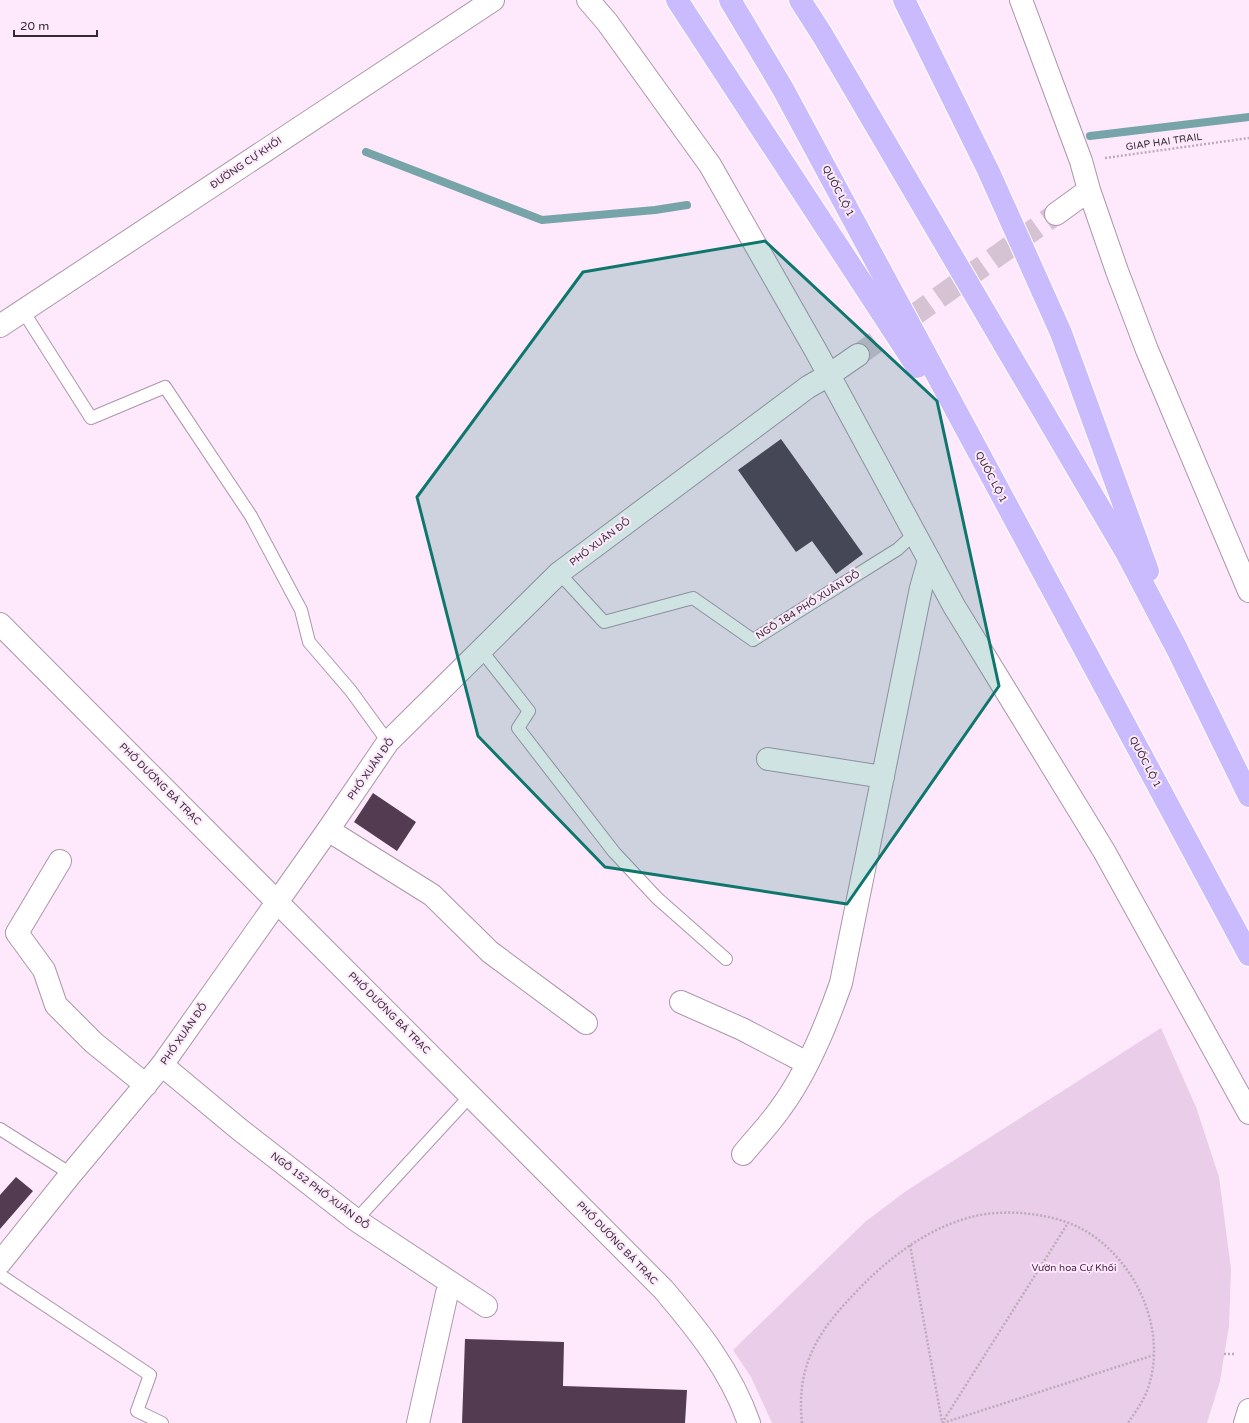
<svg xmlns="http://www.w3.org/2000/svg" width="1249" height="1423" font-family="'Varela Round',sans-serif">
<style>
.green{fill:#eacde8}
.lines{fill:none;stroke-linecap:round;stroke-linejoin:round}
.stream{stroke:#76a4a9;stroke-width:8}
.building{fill:#533b52}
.secondary-tunnel{stroke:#d5c3d4;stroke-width:22;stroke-dasharray:22 11;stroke-linecap:butt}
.lane-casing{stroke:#ab97aa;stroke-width:14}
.street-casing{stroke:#ab97aa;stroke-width:24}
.secondary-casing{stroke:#ab97aa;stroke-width:24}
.highway-casing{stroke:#fff;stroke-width:24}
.path{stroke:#bcacbb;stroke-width:2.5;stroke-dasharray:2 2;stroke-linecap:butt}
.lane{stroke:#fff;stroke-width:12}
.street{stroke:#fff;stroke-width:22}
.secondary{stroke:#fff;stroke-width:22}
.highway{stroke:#c9bbfd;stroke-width:22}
.marked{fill:#0f766e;fill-opacity:0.2;stroke:#0f766e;stroke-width:3;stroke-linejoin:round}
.labels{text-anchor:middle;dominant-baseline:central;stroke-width:4;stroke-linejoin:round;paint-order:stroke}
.street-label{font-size:10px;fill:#322a32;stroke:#fee9fc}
.park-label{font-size:10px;fill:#482248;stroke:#fee9fc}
</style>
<rect width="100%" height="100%" fill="#fee9fc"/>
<!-- green -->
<path class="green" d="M1161,1028L1196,1107L1219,1177L1231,1269L1229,1326L1220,1381L1207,1423H772L751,1377L733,1350L865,1222L906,1191Z"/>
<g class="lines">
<!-- stream -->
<path class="stream" d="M1090,136L1249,117
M366,152L542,220L655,210L687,205"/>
</g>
<!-- building -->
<path class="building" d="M781,439L863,554L836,574L812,541L796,552L738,470Z
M373,793L416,822L397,851L354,822Z
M16,1177L33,1191L0,1229V1195Z
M465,1339L564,1342L563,1386L687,1390L685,1423H462Z"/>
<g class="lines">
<!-- secondary-tunnel -->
<path class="secondary-tunnel" d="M858,355L1056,214"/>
<defs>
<path id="lane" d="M23,311L91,418L165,387L251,516L301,610L309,642L351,691L388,742
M559,573L604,622L693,598L753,640L898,549L915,533
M481,650L529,711L518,728L614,852L657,898L726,959
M0,1129L71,1174
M356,1220L471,1095
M0,1275L150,1375L137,1411L162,1423"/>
<path id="street" d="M768,759L883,777
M328,830L432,895L490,952L586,1023
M60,861L17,933L44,970L56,1005L94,1043L146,1085
M681,1002L742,1029L807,1063
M162,1065L239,1129L356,1220L486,1306
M743,1154C755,1139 769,1125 780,1109C807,1073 826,1026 841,983L921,588L929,560
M418,1423L447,1293"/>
<path id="secondary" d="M588,0L607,22L710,165L816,351L954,606L1104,851L1249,1113
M1021,0L1081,161L1089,190L1117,271L1147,350L1249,591
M1056,214L1089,190
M0,326L493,0
M0,624L663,1289C698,1330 731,1371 749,1423
M0,1263L71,1174L162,1065L328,830L388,742L559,573L808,387L829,375L858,355
M1245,1423L1249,1410"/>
<path id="highway" d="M677,0L917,367
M730,0L783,89L1249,955
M800,0L823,36L1127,554L1176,647L1249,796
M904,0L988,170L1061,333L1148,571"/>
</defs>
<!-- lane casing -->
<use href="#lane" class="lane-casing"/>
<!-- street casing -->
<use href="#street" class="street-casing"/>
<!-- secondary casing -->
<use href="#secondary" class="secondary-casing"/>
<!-- highway casing -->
<use href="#highway" class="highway-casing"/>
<!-- path -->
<path class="path" d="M1105,158L1249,138
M910,1245L942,1422
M1224,1354H1235
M802,1423C796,1366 817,1332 856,1292C887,1259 926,1229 971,1217C1005,1208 1054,1213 1084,1230C1136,1260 1168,1330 1148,1388C1144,1401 1135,1412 1128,1423
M942,1423L1068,1223
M943,1423L1154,1355"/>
<!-- lane -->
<use href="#lane" class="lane"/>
<!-- street -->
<use href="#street" class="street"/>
<!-- secondary -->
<use href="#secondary" class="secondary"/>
<!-- highway -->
<use href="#highway" class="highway"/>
</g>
<!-- marked area -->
<path class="marked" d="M765,241L937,401L999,686L847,904L605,867L478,736L417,497L583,272Z"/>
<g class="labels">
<!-- street labels -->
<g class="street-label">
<text transform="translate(1164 142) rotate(-8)">GIAP HAI TRAIL</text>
<text transform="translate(246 163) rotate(-34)">ĐƯỜNG CỰ KHỐI</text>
<text transform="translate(838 191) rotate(62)">QUỐC LỘ 1</text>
<text transform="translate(991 477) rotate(62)">QUỐC LỘ 1</text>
<text transform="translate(600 542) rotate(-37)">PHỐ XUÂN ĐỖ</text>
<text transform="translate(808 605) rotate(-32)">NGÕ 184 PHỐ XUÂN ĐỖ</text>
<text transform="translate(1145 762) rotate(62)">QUỐC LỘ 1</text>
<text transform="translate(371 769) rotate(-55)">PHỐ XUÂN ĐỖ</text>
<text transform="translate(160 784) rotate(45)">PHỐ DƯƠNG BÁ TRẠC</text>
<text transform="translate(389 1013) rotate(45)">PHỐ DƯƠNG BÁ TRẠC</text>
<text transform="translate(184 1034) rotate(-55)">PHỐ XUÂN ĐỖ</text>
<text transform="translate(320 1191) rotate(37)">NGÕ 152 PHỐ XUÂN ĐỖ</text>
<text transform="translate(617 1243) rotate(46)">PHỐ DƯƠNG BÁ TRẠC</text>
</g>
<!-- park labels -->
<g class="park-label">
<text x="1074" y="1268">Vườn hoa Cự Khối</text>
</g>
</g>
<!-- scale -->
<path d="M14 30v6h83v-6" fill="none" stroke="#322a32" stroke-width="2"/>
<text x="20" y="30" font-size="12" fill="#322a32" stroke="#fee9fc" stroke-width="3" paint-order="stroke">20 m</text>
</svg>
